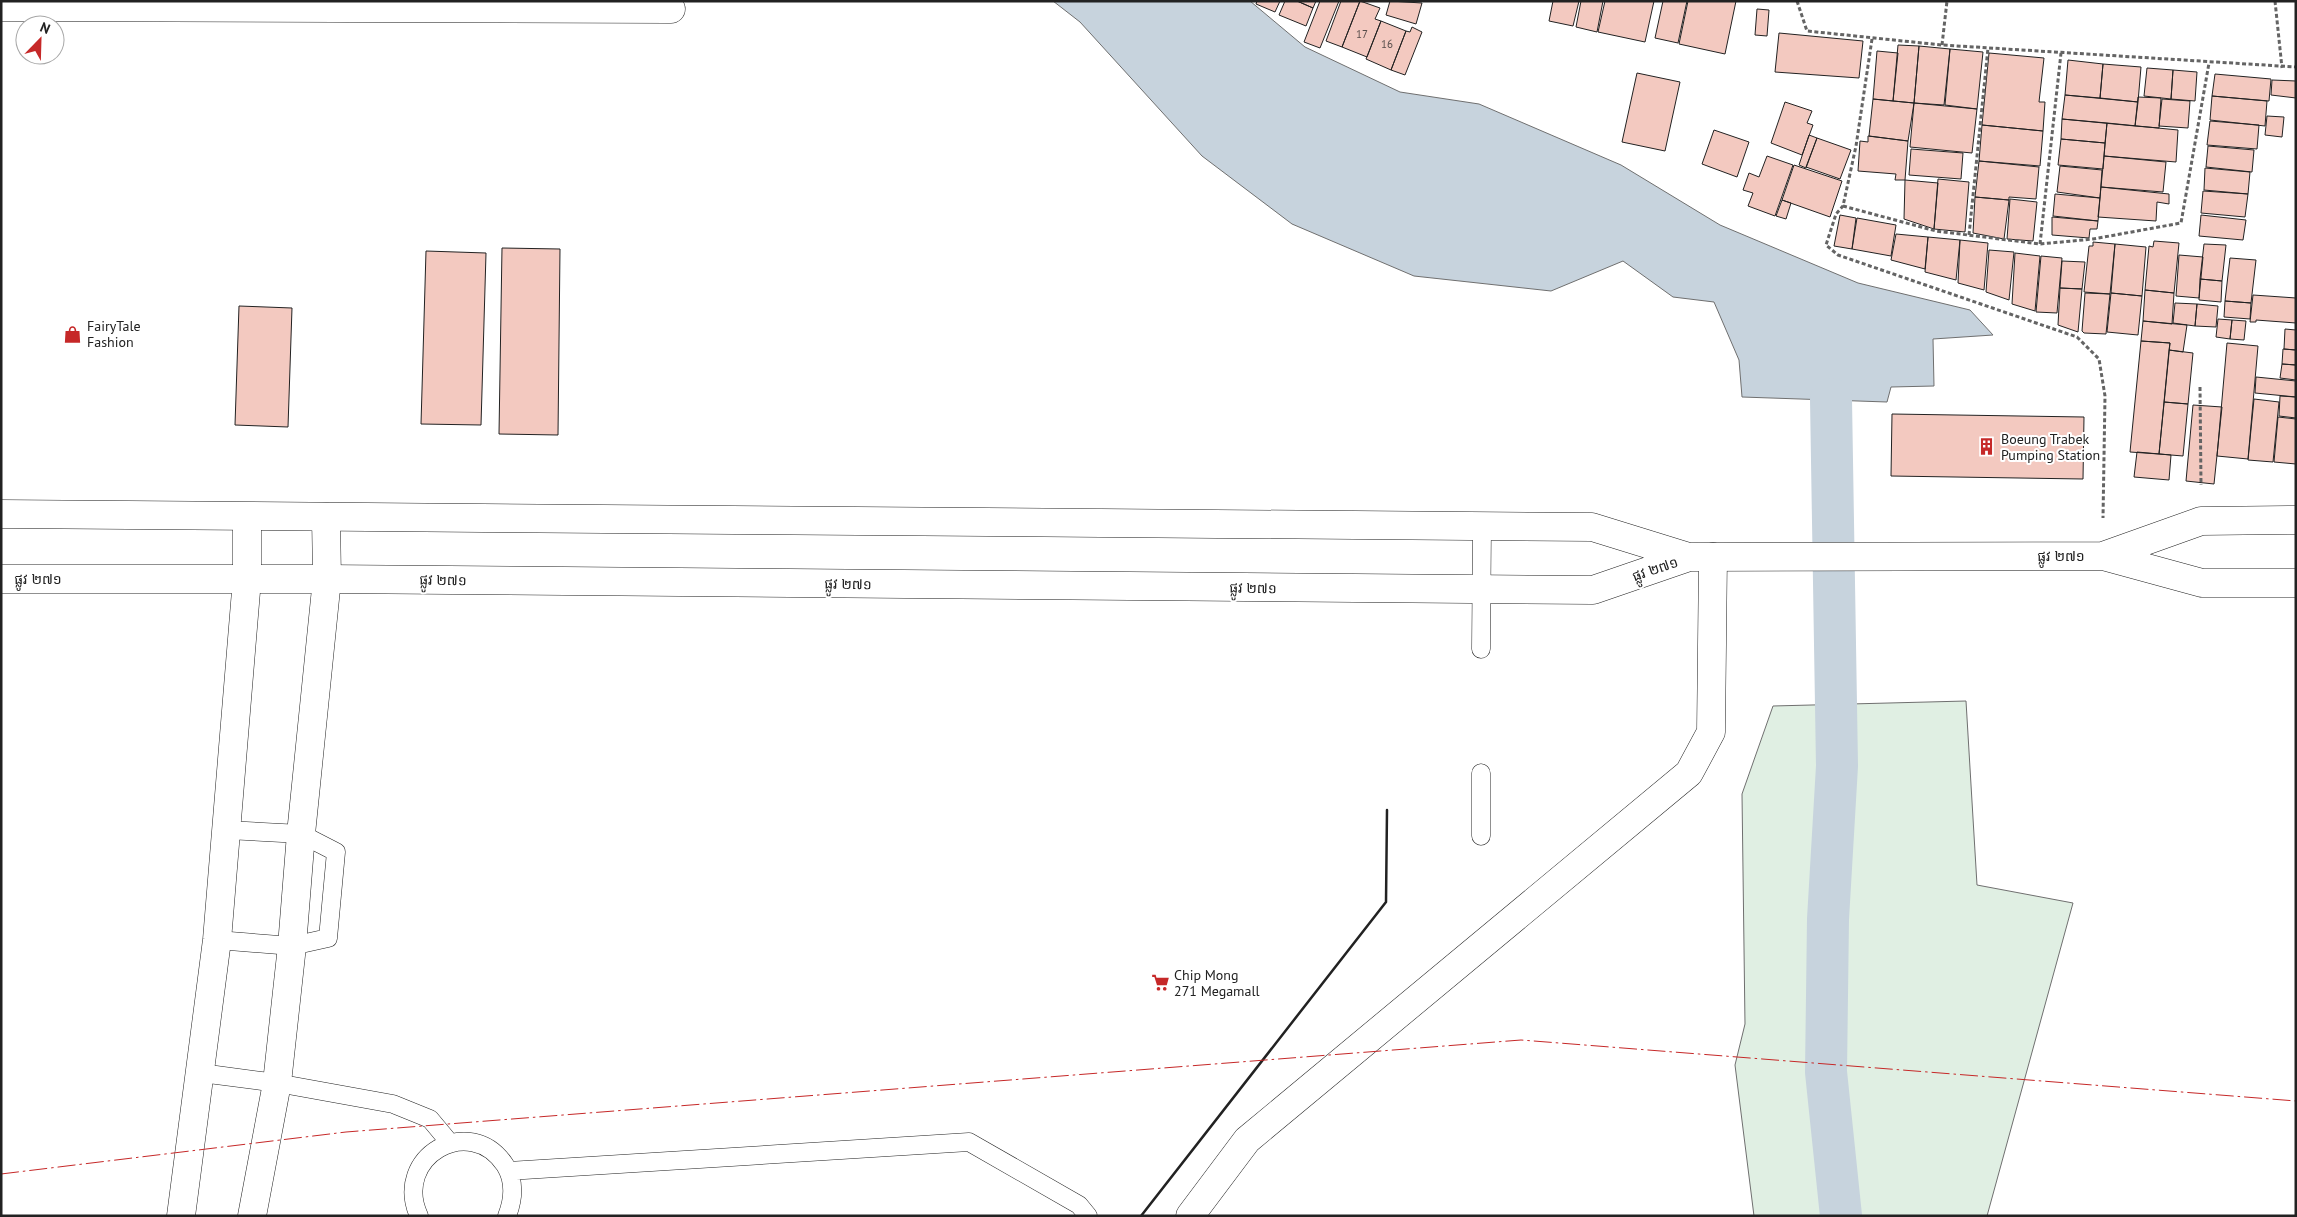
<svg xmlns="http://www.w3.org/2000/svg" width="2297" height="1217" font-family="'PT Sans','Noto Sans Khmer',sans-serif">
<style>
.green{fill:#e0efe3;stroke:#6f6f6f}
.water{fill:#c7d3dd;stroke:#6f6f6f}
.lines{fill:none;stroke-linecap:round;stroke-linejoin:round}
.canal{stroke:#c7d3dd;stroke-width:42}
.building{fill:#f3c9c0;stroke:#222}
.lane-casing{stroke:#222;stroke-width:19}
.street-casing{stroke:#222;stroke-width:29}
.secondary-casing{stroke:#222;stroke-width:29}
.primary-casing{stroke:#222;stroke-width:29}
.path{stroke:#646464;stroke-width:3;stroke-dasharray:4 2.5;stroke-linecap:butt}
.lane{stroke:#fff;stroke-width:18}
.street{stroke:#fff;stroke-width:28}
.secondary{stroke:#fff;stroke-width:28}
.primary{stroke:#fff;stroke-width:28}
.wall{stroke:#222;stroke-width:2.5}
.power{stroke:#c62828;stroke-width:1;stroke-dasharray:18 4 2.5 4;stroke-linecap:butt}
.labels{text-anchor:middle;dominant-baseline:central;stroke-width:4;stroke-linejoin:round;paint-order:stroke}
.number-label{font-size:11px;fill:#564c4a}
.poi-label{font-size:14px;fill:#222;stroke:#fff;text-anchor:start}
.street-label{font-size:14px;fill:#222;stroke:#fff}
</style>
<rect width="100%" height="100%" fill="#fff"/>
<!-- green -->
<path class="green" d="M1966,701L1977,885L2073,903L1987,1216H1754L1735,1065L1745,1024L1742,794L1773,706Z"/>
<!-- water -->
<path class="water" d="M1053,1H1250L1305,47L1400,92L1479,104L1621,165L1720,225L1858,283L1970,310L1993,335L1933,339L1934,386L1891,387L1887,402L1742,397L1739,360L1714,302L1673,297L1623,261L1551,291L1414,276L1292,224L1202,156L1080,22Z"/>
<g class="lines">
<!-- canal -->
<path class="canal" d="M1831,399L1837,766L1828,919L1826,1072L1841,1216"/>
</g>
<!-- building -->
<path class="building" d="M1257,1H1280L1275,12L1256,4Z
M1285,1H1297L1313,8L1306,26L1279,15Z
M1297,1H1316L1313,8Z
M1320,1H1339L1320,48L1304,42Z
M1341,1H1360L1342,47L1326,41Z
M1360,1L1380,8L1375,19L1381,21L1367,57L1342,47Z
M1390,1L1422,3L1416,24L1386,15Z
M1553,1H1579L1573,26L1549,21Z
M1581,1H1603L1597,32L1576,27Z
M1605,1H1654L1645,42L1598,32Z
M1663,1H1687L1678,43L1655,38Z
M1688,1H1736L1725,54L1679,44Z
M1757,9L1769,10L1767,36L1755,35Z
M1381,21L1406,31L1391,70L1366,59Z
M1412,27L1422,32L1405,75L1391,70L1406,31L1410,32Z
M1779,33L1863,41L1859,78L1775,72Z
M1898,45L1919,46L1914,103L1893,101Z
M1919,46L1950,49L1944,105L1914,103Z
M1950,49L1983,52L1977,109L1945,105Z
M1877,51L1898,53L1893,101L1873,99Z
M1989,53L2044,58L2039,102H2045L2043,131L1982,125Z
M2068,60L2103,64L2100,98L2065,95Z
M2103,64L2141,67L2138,102L2100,98Z
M2147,68L2173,70L2171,99L2144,96Z
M2173,70L2197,72L2195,101L2171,99Z
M1637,73L1680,82L1665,151L1622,142Z
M2215,74L2271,79L2269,101L2212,96Z
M2272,80L2296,81V98L2271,95Z
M2065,95L2138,102L2135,126L2062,119Z
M2212,96L2267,101L2265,126L2210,120Z
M2138,97L2161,98L2159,128L2135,126Z
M1873,99L1914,103L1908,141L1869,136Z
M2162,99L2190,101L2188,128L2159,126Z
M1785,102L1812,111L1807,123L1813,125L1802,155L1771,143Z
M1914,103L1977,109L1972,153L1910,147Z
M2267,116L2284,117L2282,137L2265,135Z
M2062,119L2107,123L2105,143L2061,139Z
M2210,121L2259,125L2257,149L2207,145Z
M2107,123L2178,130L2176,162L2104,156Z
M1982,125L2043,131L2040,166L1979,161Z
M1714,130L1749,142L1737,177L1702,164Z
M1809,135L1817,138L1806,168L1799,165Z
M1868,136L1908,141L1905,180H1895L1896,174L1858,171L1860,141L1868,142Z
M1817,138L1851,150L1840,179L1806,167Z
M2061,139L2105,143L2103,169L2058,165Z
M2208,146L2254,150L2252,172L2206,167Z
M1911,149L1963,153L1961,179L1909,175Z
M1767,156L1793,165L1775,216L1748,206L1753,193L1743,190L1749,173L1759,177Z
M2104,156L2166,162L2163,192L2101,187Z
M1979,161L2039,167L2036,199L2009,197V200L1975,197Z
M1794,165L1842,181L1830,217L1782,200Z
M2060,166L2102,170L2100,198L2057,192Z
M2205,168L2250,172L2248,194L2204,190Z
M1938,179L1969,182L1965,232L1934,229Z
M1905,180L1938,183L1934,229L1904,219Z
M2101,187L2169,194V204L2157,202L2156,221L2098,217Z
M2203,191L2248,194L2245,217L2201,213Z
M2055,194L2100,198L2098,221L2053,216Z
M1975,197L2009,200L2004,239L1973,233Z
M2010,199L2037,202L2033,241L2007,239Z
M1782,200L1791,203L1786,219L1776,216Z
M1840,215L1856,218L1852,249L1834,246Z
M2201,215L2246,220L2243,240L2199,236Z
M2052,217L2098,221L2097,229H2090L2089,238L2052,235Z
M1857,218L1896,225L1891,256L1852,249Z
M1896,234L1928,237L1925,269L1891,260Z
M1928,237L1960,240L1956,280L1925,272Z
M1960,240L1988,243L1984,290L1958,283Z
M2154,241L2179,243L2174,293L2145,290L2149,246L2153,247Z
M2093,242L2115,244L2110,294L2084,292L2089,246H2093Z
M2115,244L2146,247L2142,296L2111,293Z
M2204,244L2226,245L2222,281L2200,279Z
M502,248L560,249L558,435L499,434Z
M1989,250L2014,252L2009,300L1986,292Z
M426,251L486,253L481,425L421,424Z
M2015,253L2040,256L2035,311L2012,304Z
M2179,255L2203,257L2199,298L2176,296Z
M2041,256L2062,258L2057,313L2036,312Z
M2230,258L2256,260L2251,303L2225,301Z
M2062,261L2085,262L2082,289L2060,288Z
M2200,279L2222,281L2221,302L2199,300Z
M2060,288L2082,289L2078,332L2058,325Z
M2145,290L2174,293L2172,324L2143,321Z
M2085,293L2110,294L2106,334L2084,333L2082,331Z
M2111,293L2142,296L2138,335L2107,332Z
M2253,295L2296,298V323L2256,320V322H2250Z
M2225,301L2251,303L2250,319L2224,317Z
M2175,303L2197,304L2195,326L2173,323Z
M2197,304L2218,306L2216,327L2195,326Z
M239,306L292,308L288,427L235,425Z
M2218,319L2232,320L2230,339L2216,337Z
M2232,320L2246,321L2244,340L2230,339Z
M2143,321L2187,325L2183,352L2169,350L2170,343L2141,341Z
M2285,329L2296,330V350L2284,349Z
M2141,341L2170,343L2159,454L2130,452Z
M2227,343L2258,346L2248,459L2217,456Z
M2283,349L2296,350V365L2282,364Z
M2169,350L2193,353L2188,404L2164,402Z
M2282,364L2296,365V380L2280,378Z
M2256,377L2296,381V397L2255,393Z
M2280,396L2296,397V418L2279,416Z
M2254,399L2279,402L2273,462L2248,460Z
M2164,402L2188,404L2183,456L2159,454Z
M2193,405L2222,407L2214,484L2186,481Z
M1892,414L2084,417L2083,479L1891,476Z
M2278,417L2296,419V464L2274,462Z
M2137,452L2171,455L2169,480L2134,477Z"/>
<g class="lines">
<defs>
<path id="lane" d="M1481,649L1482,527
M1481,773V836
M217,940L292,946L328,938L336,852L301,834L227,830
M201,1073L277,1083L393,1104L430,1119L450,1143
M508,1171L969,1142L1079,1205L1088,1216
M419,1216C392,1157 470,1112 505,1165C515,1181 514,1198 507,1216"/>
<path id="street" d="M1,7L671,9
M1190,1216L1247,1140L1689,773L1711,732L1713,557"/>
<path id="secondary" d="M181,1216L217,940L247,579V517
M252,1216L277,1083L292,946L301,834L327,579L326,517"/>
<path id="primary" d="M1,514L1592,527L1689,557L2103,556L2202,583H2296
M2103,556L2201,521L2296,520
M1,579H327L1593,590L1689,557"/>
</defs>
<!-- lane casing -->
<use href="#lane" class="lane-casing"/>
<!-- street casing -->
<use href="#street" class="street-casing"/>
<!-- secondary casing -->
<use href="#secondary" class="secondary-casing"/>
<!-- primary casing -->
<use href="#primary" class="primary-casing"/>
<!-- path -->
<path class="path" d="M1797,1L1807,31L1942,45L2296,67
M2275,1L2282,68
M1872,39L1856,146L1843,206L1836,214L1826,245L1838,255L2077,337L2099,359L2105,396L2103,518
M1942,45L1947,1
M1843,206L1936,231L2040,244L2093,239L2181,223L2209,63
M1969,235L1988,48
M2040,244L2061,53
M2200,387L2201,485"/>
<!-- lane -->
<use href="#lane" class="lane"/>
<!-- street -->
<use href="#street" class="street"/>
<!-- secondary -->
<use href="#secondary" class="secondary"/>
<!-- primary -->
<use href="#primary" class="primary"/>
<!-- wall -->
<path class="wall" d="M1141,1216L1386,902L1387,810"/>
<!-- power -->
<path class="power" d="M1,1174L346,1132L1521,1040L2296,1101"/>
</g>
<!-- icons -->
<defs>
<symbol id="shop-bare" viewBox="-9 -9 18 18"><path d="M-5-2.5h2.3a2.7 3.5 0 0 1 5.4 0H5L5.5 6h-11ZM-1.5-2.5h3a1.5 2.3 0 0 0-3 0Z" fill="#c62828" stroke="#fff" stroke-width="2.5" paint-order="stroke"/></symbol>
<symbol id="building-bare" viewBox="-9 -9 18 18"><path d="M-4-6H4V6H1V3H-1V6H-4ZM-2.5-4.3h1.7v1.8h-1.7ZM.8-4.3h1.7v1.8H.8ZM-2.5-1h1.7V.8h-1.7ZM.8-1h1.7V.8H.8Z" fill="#c62828" stroke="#fff" stroke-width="2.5" paint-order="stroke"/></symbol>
<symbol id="supermarket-bare" viewBox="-9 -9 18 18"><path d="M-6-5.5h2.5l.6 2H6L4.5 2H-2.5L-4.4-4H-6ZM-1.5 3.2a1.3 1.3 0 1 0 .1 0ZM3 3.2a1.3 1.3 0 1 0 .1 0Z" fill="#c62828" stroke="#fff" stroke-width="2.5" paint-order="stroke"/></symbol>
</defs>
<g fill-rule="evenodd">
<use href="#shop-bare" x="60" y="322" width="25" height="25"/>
<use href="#building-bare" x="1974" y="434" width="25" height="25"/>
<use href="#supermarket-bare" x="1148" y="970" width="25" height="25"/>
</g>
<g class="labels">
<!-- number labels -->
<g class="number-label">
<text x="1362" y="34">17</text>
<text x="1387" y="44">16</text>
</g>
<!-- poi labels -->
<g class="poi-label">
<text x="87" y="326">FairyTale<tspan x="87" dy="16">Fashion</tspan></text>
<text x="2001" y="439">Boeung Trabek<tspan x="2001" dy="16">Pumping Station</tspan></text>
<text x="1174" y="975">Chip Mong<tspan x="1174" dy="16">271 Megamall</tspan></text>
</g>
<!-- street labels -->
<g class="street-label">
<text x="2061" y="556">ផ្លូវ ២៧១</text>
<text transform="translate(1655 569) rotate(-19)">ផ្លូវ ២៧១</text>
<text x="38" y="579">ផ្លូវ ២៧១</text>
<text transform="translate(443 580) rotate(1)">ផ្លូវ ២៧១</text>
<text transform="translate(848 584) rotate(1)">ផ្លូវ ២៧១</text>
<text transform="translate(1253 588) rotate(1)">ផ្លូវ ២៧១</text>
</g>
</g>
<!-- border -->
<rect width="2297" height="1217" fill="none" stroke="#222222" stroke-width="5"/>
<!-- north arrow -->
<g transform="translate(40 40) rotate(23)"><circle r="24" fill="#ffffff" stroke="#a7a7a7"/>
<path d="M0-4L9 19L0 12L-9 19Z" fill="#c62828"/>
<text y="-8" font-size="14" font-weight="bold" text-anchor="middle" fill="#222222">N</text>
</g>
</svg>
